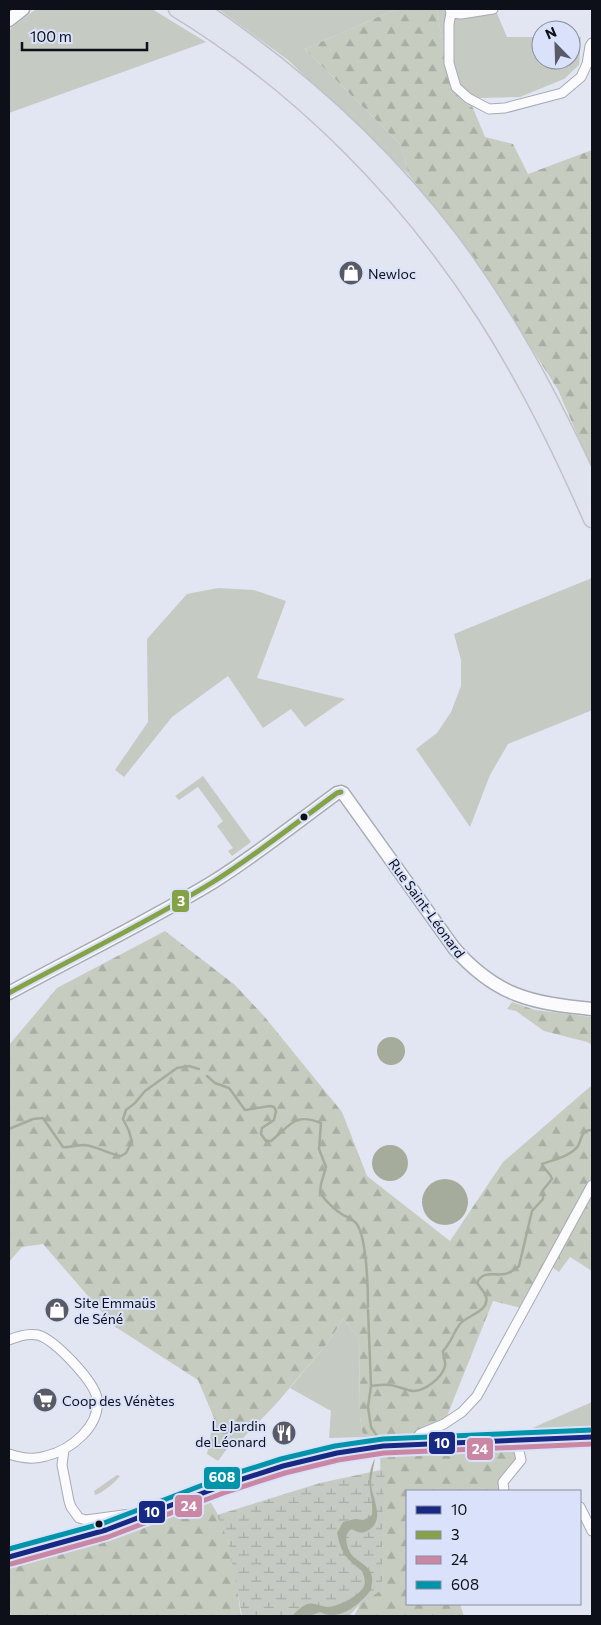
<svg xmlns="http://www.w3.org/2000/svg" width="601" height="1625" font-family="Commissioner,sans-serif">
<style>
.green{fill:#c5cac3}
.forest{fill:url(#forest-firs)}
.wetland{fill:url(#wetland-marsh)}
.water{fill:#a6ac9c}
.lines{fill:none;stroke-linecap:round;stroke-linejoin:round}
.stream{stroke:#a6ac9c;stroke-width:2.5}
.street-casing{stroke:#a8abb5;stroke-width:11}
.secondary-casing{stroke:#a8abb5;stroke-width:15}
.highway-casing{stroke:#c0c2c8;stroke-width:19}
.street{stroke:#fbfbfd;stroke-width:9}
.secondary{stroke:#fbfbfd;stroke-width:12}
.highway{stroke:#e0e4ee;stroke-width:16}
.bus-1-casing{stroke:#dae2fb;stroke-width:9}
.bus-2-casing{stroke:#dae2fb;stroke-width:9}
.bus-3-casing{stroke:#dae2fb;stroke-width:9}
.bus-4-casing{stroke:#dae2fb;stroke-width:9}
.bus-1{stroke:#172983;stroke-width:5}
.bus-2{stroke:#85a247;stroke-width:5}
.bus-3{stroke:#ca87a4;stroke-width:5}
.bus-4{stroke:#0094ab;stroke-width:5}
.bus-dot{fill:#0d1018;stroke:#dae2fb;stroke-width:2}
.labels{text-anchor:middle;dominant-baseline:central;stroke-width:4;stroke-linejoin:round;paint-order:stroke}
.poi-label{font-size:14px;fill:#0d1018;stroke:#dae2fb;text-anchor:start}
.street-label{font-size:14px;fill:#0d1018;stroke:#dae2fb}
.line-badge{stroke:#dae2fb;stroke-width:2}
.badge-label{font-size:14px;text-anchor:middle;font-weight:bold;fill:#fff}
</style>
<defs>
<pattern id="forest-firs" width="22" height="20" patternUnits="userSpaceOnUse" patternTransform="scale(1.25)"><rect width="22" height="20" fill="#c6ccc0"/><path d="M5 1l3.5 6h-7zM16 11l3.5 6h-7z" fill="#a9aea4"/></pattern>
<pattern id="wetland-marsh" width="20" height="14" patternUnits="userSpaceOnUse" patternTransform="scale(1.25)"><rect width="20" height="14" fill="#c5cac3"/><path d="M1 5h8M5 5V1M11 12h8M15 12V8" fill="none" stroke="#a8aca7"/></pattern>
</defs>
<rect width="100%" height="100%" fill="#e2e6f3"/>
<!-- green -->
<path class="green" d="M36,9H152L206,42L9,113V30Z
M218,9H396L305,49L400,144L409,175L288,60Z
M437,9H495L507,37H541V60H571V37H581L579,65L564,79L520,97L479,98L473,108L459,98L448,76Z
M592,578V709L590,711L508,744L490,775L470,827L416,749L437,733L451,712L461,686V660L454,634Z
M218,588L254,590L286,601L257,678L345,699L305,727L291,709L263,728L228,676L172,717L124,777L115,770L148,722L147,639L187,594Z
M203,776L251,842L232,856L228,851L233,848L217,826L223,821L198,787L179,800L175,796Z
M343,1319L359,1338L360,1416L363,1437L329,1438L331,1411L290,1388L329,1341Z
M592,1402V1429L523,1432Z
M342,1445L236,1476L232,1475L235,1472L280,1456L314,1448Z
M117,1475L120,1476C113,1484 104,1492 95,1495L94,1491Z"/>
<!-- forest -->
<path class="forest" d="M396,9H437L448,76L459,98L473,108L485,137L513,144L528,174L592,150V469L558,390L490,283L409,175L400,144L305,49Z
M165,931L235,985L264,1016L342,1112L367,1176L450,1241L503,1162L592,1085V1271L570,1257L559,1272L545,1262L521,1308L493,1301L439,1436L363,1437L360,1416L359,1338L343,1319L329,1341L276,1404L244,1437L226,1450L218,1461L207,1454L214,1418L198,1380L114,1326L43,1244L22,1247L9,1262V1045L57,988Z
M512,1002L535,1010L592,1017V1045L587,1042L544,1031L516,1011L507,1009Z
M520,1448L521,1460L502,1491H407V1604H460L464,1616H354L360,1604L382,1517L380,1454Z
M206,1496C232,1529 235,1576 241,1616H11L9,1609V1561Z"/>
<!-- wetland -->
<path class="wetland" d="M385,1469L382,1517V1590L360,1604L349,1616H242L228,1541L217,1515L320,1483Z"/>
<!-- water -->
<path class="water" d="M377 1051a14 14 0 1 1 28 0a14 14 0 1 1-28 0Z
M372 1163a18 18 0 1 1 36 0a18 18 0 1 1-36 0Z
M422 1202a23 23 0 1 1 46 0a23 23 0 1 1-46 0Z
M375,1458C374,1466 371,1476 371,1485C373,1500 386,1521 367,1531C361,1534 357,1532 352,1529C343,1533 346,1547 351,1554C357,1562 370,1565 372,1577C373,1581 371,1586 371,1590C359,1605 339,1622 320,1612L309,1616H292C296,1612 302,1606 307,1604C314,1602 320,1606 327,1607C337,1607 360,1596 364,1586C366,1581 364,1576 362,1571C345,1557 342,1555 337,1533L343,1522L355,1519L364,1520L372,1515C374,1492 363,1483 375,1458Z"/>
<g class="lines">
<!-- stream -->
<path class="stream" d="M207,1076L215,1083L229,1088L245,1110L270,1106L274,1107L276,1111L274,1120L262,1128L261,1134L266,1141H271C290,1126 294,1112 321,1123L319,1149L326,1167L321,1184L320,1193C326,1201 335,1210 343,1215C347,1217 352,1219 356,1223C367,1236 368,1290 368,1307
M9,1129L33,1119L43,1118L63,1147C70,1148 77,1145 84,1145C97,1146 108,1154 121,1156L126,1153L132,1142L129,1131L123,1119L126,1110L135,1103L145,1091L177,1068L189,1066L199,1069
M368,1310L371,1386L368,1407L371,1427L377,1436
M371,1386C377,1385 384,1384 390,1385C398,1386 405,1390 413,1391C425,1391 442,1378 445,1366C446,1361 443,1357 443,1351C451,1343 453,1333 460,1324C467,1315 490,1312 486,1296C484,1292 480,1287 477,1283C483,1270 493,1276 505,1274C511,1273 515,1269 519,1266L532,1211L543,1199V1190L552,1179C550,1172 544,1170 542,1164C553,1160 571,1156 578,1146C582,1138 581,1130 592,1130"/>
<defs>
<path id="street" d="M450,9L451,13L461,14L493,9
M451,13L449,24V63L456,87L468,98L489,109L505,108L562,93L581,77L587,64L590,46L592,43
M9,1340C18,1336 28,1333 38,1335C55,1340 93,1380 97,1398C101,1426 71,1450 46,1456C34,1460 21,1458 9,1454
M415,1445L416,1439L420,1434L444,1424L462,1412L477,1396L592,1185
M64,1450L62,1465L69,1501L71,1507L79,1518L86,1520L138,1513
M504,1491L503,1482L521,1460L519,1451L521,1440
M580,1507L592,1531"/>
<path id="secondary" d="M9,20L23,9
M9,993C77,956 147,922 213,882C256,855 296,823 337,793L341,792L343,793L454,948C496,996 531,1003 592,1009
M9,1557L63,1543L106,1530L224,1485L283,1466L337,1453L383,1446L592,1437"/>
<path id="highway" d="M177,9C301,85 407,192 486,315C527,379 561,448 592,519
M200,9C294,72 380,149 449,239C507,316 552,401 592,488"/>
</defs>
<!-- street casing -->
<use href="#street" class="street-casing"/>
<!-- secondary casing -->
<use href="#secondary" class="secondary-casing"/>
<!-- highway casing -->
<use href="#highway" class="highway-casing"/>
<!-- street -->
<use href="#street" class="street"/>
<!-- secondary -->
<use href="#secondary" class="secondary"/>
<!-- highway -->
<use href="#highway" class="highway"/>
<defs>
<path id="bus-1" d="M9,1557L106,1530L224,1485L283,1466L337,1453L383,1446L592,1437"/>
<path id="bus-2" d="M9,993C77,956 147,923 213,882C256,855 296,823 337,793L341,792"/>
<path id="bus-3" d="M11,1564L108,1537L226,1492L285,1473L338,1460L384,1453L592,1444"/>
<path id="bus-4" d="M9,1549L104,1523L221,1478L281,1459L335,1446L383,1439L592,1430"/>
</defs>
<!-- bus-1 casing -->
<use href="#bus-1" class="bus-1-casing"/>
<!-- bus-2 casing -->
<use href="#bus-2" class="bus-2-casing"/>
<!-- bus-3 casing -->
<use href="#bus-3" class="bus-3-casing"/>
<!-- bus-4 casing -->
<use href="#bus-4" class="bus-4-casing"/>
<!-- bus-1 -->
<use href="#bus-1" class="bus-1"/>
<!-- bus-2 -->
<use href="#bus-2" class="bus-2"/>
<!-- bus-3 -->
<use href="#bus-3" class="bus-3"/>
<!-- bus-4 -->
<use href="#bus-4" class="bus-4"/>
</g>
<!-- icons -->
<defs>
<symbol id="shop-disc" viewBox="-11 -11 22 22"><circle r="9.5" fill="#585b65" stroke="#dae2fb"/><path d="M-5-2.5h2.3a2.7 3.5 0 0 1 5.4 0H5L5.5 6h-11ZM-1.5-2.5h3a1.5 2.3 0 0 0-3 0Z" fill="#fff"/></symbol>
<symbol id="supermarket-disc" viewBox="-11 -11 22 22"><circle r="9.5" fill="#585b65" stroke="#dae2fb"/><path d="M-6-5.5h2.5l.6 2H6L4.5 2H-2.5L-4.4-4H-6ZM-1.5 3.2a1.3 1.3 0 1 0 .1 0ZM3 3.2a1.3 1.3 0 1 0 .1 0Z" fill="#fff"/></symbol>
<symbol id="restaurant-disc" viewBox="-11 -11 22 22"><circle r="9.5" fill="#585b65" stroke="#dae2fb"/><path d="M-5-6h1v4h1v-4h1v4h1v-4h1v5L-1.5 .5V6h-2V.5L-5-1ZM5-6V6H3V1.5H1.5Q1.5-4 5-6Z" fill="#fff"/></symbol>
</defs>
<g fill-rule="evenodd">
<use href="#shop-disc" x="337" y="259" width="28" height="28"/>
<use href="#shop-disc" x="43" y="1296" width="28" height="28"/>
<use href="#supermarket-disc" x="31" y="1386" width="28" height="28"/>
<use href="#restaurant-disc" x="270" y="1419" width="28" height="28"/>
</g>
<!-- markers -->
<g class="bus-dot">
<circle cx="304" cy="817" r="4.5"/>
<circle cx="99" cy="1524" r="4.5"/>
</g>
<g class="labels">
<!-- poi labels -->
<g class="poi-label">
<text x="368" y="273">Newloc</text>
<text x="74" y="1302">Site Emmaüs<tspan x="74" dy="16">de Séné</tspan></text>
<text x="62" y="1400">Coop des Vénètes</text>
<text x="266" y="1425" text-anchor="end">Le Jardin<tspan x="266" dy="16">de Léonard</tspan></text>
</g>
<!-- street labels -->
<g class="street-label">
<text transform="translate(427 908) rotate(54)">Rue Saint-Léonard</text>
</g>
</g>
<g class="line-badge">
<rect x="171" y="889" width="19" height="24" rx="5" fill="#85a247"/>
<rect x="428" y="1431" width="28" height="24" rx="5" fill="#172983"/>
<rect x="466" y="1437" width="28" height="24" rx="5" fill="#ca87a4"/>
<rect x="203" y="1466" width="38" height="24" rx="5" fill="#0094ab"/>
<rect x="174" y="1494" width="29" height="24" rx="5" fill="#ca87a4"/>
<rect x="138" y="1500" width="28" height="24" rx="5" fill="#172983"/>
</g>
<g class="badge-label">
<text x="181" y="906">3</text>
<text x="442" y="1448">10</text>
<text x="480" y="1454">24</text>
<text x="222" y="1482">608</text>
<text x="189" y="1511">24</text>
<text x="152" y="1517">10</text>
</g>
<!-- border -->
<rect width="601" height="1625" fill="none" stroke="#0d1018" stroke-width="20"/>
<!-- legend -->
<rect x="406" y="1490" width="175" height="115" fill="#dae2fb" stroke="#888ea0"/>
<rect x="416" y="1506" width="25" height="8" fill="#172983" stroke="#888ea0"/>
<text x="451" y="1515" font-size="15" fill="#0d1018">10</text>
<rect x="416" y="1531" width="25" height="8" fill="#85a247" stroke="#888ea0"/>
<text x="451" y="1540" font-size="15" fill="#0d1018">3</text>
<rect x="416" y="1556" width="25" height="8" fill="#ca87a4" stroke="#888ea0"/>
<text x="451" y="1565" font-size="15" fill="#0d1018">24</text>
<rect x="416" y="1581" width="25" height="8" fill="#0094ab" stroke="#888ea0"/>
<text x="451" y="1590" font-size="15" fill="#0d1018">608</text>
<!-- north arrow -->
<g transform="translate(556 45) rotate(337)"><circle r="24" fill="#dae2fb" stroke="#888ea0"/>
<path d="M0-4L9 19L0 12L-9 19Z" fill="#585b65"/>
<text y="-8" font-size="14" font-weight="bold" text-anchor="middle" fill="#0d1018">N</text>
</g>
<!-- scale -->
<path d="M22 42v8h125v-8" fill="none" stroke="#0d1018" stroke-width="2.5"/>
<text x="30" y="42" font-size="15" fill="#0d1018" stroke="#dae2fb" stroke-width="4" paint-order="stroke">100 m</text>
</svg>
